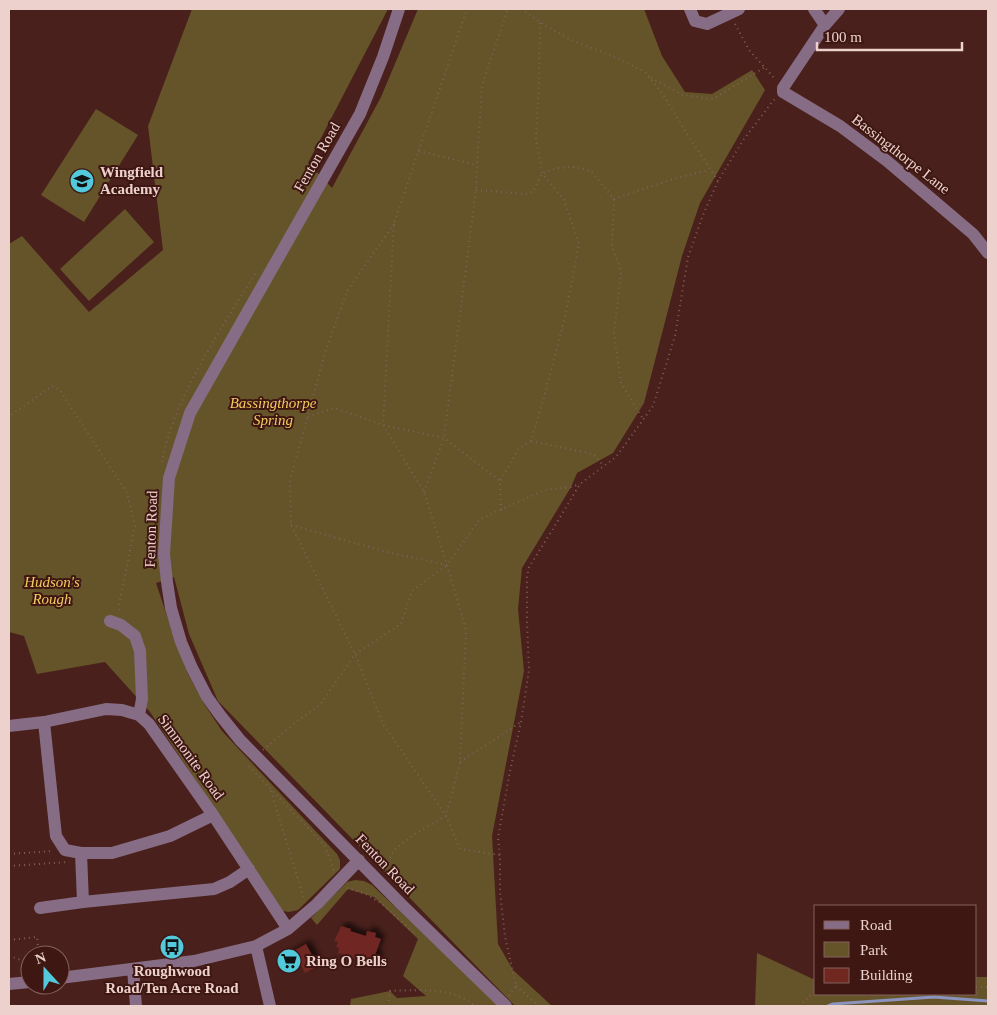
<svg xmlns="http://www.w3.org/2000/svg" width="997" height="1015" font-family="'Times New Roman',serif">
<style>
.green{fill:#655429}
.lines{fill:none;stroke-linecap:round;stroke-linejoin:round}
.stream{stroke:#8b93bf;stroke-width:3}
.building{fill:#6f2720;filter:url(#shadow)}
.path{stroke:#835f5a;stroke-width:2;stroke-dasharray:1 4;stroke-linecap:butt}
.minor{stroke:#866c84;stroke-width:12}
.labels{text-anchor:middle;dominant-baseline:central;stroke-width:4;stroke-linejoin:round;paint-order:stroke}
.street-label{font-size:15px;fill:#ecd1cc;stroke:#3e1612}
.poi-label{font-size:15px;font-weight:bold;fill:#ecd1cc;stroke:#3e1612;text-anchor:start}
.park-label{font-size:15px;font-style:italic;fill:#f4cb5e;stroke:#3e1612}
</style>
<defs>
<filter id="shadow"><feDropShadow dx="4.5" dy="-4.5" stdDeviation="2.5" flood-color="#0009"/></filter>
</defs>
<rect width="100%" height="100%" fill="#49201b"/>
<!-- green -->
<path class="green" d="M192,9H388L308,163L332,188L381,97L418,9H644L662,56L685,92L712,94L752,70L765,90L700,203L682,256L644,403L613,453L577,473L571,487L522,568L518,609L524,671L492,836L498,944L513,970L552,1006H515L218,701L189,634L174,577L156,583L177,646L188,674L203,702L222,731L337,854L340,860V869L298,910L289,912L283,911L150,712L105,662L37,674L24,636L9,632V244L22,236L89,312L163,250L148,126Z
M96,109L138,135L84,222L41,195Z
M125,209L154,242L89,301L60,269Z
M355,880L364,881L372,885L500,1006H350L351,999L390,991L397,998L426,996L403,976L418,939L374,897L348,889L317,925L311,918L347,882Z
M757,953L813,979H816V994H976V977H988V1006H755Z"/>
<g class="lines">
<!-- stream -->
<path class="stream" d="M828,1006L833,1004L934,997L988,1001"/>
</g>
<!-- building -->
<path class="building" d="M341,926L351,929L350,931L366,936L367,931L376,933L375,937L381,939L375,955L379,956L376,966L338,953L339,948L336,947L338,942L334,941Z
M306,944L318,966L305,973L301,965L289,972L281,958Z"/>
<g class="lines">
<!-- path -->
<path class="path" d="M521,9L546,26L573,41L615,57L645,72L664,96L687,134L718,181
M735,24L749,50L776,80
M651,78L683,95L713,99L765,67
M419,151L477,165
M476,190L528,194L534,190L542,173L558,168L574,167L591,171L614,199L612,246L621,272L614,334L621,383L643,419
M614,199L670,180L709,170
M394,224L347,291L325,353L290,481L291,525L355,654L383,724L446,816L460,849L500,855
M308,417L334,408L383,425L444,438L500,481
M9,419L11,415L52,386L59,389L127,493L135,526L119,605L120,613
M531,441L593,454L604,466
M162,462C174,396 222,328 257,271
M424,492L444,438L476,190L477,165L482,85L508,9
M501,510L500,481L519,448L531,441L544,397L565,317L579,244L564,200L542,173L536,138L539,82L540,21
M155,514L156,492
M291,525L387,552L447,565L424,492L383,425L394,223L467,9
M263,750L297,721L320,705L355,654L401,624L412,591L447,565
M460,762L521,722
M249,766L325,846L334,871
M271,791L304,899
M9,854L53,851
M9,866L69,862
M383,871L394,850L416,833L446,816L460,762L466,630L447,565L480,519L545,490L571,487L580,484
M347,888L366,894L382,904L413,932
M9,940L37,937L39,955
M9,956L30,963
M516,986L539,1006
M976,987H988
M509,996L516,986L505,937L500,892V855L498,838L509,776L521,722L529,670L527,623V577L529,567L553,529L580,484L616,457L653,406L675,336L688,257L703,215L718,181L744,139L773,101L776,98
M388,1006L390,991C418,990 453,987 475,1006
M799,1006L811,995L826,994"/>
<!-- minor -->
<path class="minor" d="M399,9L383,57L360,114L190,413L169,478L164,554L167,582L171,608L181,642L192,668L207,697L220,715L240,740L401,904L506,1006
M690,9L695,21L707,24L739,9
M814,9L825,25
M839,9L825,25L783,88V92L840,126L887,161L973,234L988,253
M110,621L121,625L135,636L140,651L142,699L139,715
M44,722L56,836L65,850L81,853H112L170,836L213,815
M9,726L44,722L106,709L122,710L139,715L149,724L213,815L288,929
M81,853L83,902
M40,908L83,902L214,889L230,882L249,869
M256,946L270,1006
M133,969L136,1006
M60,978L194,961L256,946L288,929L317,904L359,860
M9,984L30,982"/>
</g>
<!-- icons -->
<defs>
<symbol id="school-disc" viewBox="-11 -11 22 22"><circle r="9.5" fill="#53cadc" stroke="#3e1612"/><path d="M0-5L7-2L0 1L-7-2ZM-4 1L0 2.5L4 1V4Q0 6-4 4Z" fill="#111"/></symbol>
<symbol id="bus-disc" viewBox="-11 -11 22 22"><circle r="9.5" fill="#53cadc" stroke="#3e1612"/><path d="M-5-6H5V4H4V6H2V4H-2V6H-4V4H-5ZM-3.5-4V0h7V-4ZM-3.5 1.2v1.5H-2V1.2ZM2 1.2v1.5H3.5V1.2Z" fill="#111"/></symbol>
<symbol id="supermarket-disc" viewBox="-11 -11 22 22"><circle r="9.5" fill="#53cadc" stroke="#3e1612"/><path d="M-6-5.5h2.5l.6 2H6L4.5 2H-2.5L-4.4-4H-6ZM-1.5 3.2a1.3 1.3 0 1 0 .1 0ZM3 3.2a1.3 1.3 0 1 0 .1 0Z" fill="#111"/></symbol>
</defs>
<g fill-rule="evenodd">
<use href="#school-disc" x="68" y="167" width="28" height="28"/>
<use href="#bus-disc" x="158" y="933" width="28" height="28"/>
<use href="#supermarket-disc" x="275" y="947" width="28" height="28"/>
</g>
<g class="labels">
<!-- street labels -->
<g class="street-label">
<text transform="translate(901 154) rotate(38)">Bassingthorpe Lane</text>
<text transform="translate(317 157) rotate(-60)">Fenton Road</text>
<text transform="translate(151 529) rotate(-88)">Fenton Road</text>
<text transform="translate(191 757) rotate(54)">Simmonite Road</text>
<text transform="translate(385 864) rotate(46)">Fenton Road</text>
</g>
<!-- poi labels -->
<g class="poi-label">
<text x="100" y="172">Wingfield<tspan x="100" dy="17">Academy</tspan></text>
<text x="306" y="961">Ring O Bells</text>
<text x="172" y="971" text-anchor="middle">Roughwood<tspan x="172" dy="17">Road/Ten Acre Road</tspan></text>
</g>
<!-- park labels -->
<g class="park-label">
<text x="273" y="403">Bassingthorpe<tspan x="273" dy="17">Spring</tspan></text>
<text x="52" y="582">Hudson's<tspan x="52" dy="17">Rough</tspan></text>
</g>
</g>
<!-- border -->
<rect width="997" height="1015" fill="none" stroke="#ecd1cc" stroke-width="20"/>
<!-- legend -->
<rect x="814" y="905" width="162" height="90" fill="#3e1612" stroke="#84615c"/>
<rect x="824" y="921" width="25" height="8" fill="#866c84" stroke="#84615c"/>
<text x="860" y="930" font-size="15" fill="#ecd1cc">Road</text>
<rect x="824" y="942" width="25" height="15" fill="#655429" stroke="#84615c"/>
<text x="860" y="955" font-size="15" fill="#ecd1cc">Park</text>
<rect x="824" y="968" width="25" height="15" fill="#6f2720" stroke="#84615c"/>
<text x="860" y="980" font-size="15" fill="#ecd1cc">Building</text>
<!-- north arrow -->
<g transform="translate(45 970) rotate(339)"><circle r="24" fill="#3e1612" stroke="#84615c"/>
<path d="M0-4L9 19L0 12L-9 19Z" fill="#53cadc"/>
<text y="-8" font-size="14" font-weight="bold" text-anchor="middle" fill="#ecd1cc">N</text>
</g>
<!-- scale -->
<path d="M817 42v8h145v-8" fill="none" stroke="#ecd1cc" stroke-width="2.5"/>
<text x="824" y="42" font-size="15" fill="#ecd1cc" stroke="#3e1612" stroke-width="4" paint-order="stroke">100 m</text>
</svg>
